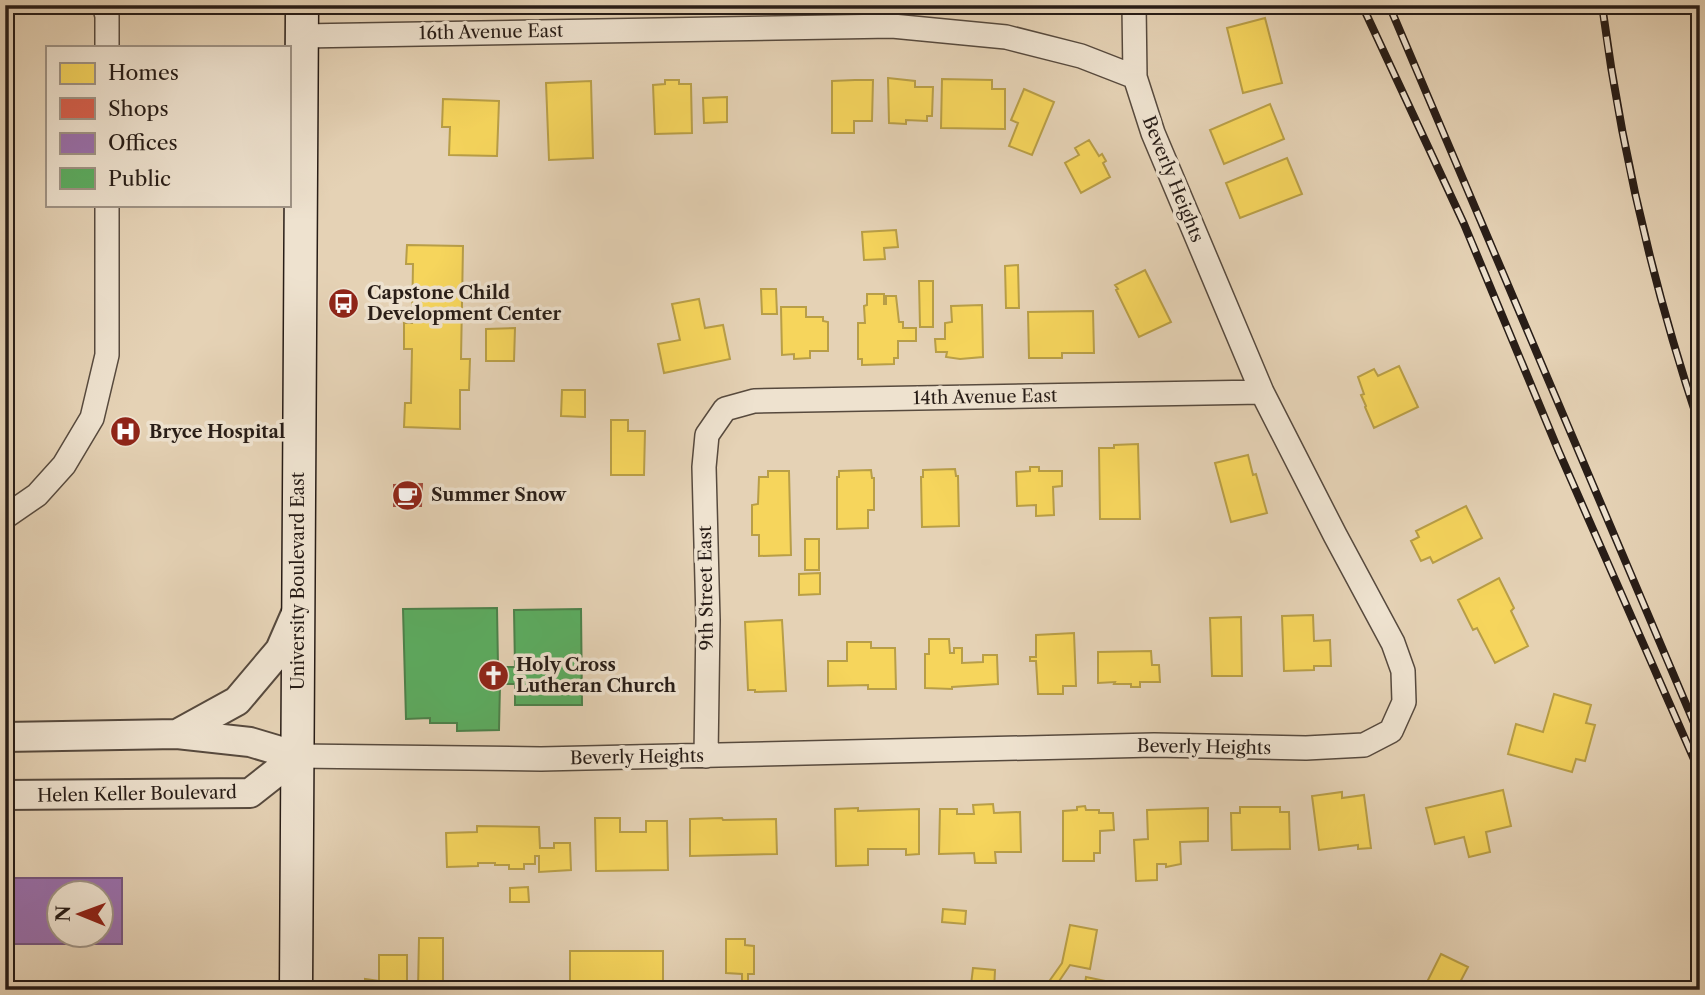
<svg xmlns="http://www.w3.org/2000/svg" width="1705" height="995" font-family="'Libre Caslon Text',serif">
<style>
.homes{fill:#f6d55c;stroke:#b89e47;stroke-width:2}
.shops{fill:#d6604d;stroke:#a24c3d;stroke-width:2}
.offices{fill:#9970ab;stroke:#77577f;stroke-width:2;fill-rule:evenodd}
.public{fill:#5aae61;stroke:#4b824b;stroke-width:2}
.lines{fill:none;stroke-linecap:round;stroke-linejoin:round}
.minor-casing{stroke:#574a3e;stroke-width:26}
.tertiary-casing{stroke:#574a3e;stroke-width:32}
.secondary-casing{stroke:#281d17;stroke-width:35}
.minor{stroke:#eee2cf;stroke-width:23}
.tertiary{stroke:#eee2cf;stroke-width:28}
.secondary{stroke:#eee2cf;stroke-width:32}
.rail-casing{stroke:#281d17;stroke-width:8}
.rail{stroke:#eee2cf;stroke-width:5;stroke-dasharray:16;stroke-linecap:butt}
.labels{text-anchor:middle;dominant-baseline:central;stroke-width:7;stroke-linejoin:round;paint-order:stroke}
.street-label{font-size:18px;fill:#281d17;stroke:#eee2cf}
.poi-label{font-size:18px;font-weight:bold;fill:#281d17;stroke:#eee2cf;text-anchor:start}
</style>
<rect width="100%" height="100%" fill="#e5d2b5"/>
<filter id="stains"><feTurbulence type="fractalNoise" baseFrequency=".00286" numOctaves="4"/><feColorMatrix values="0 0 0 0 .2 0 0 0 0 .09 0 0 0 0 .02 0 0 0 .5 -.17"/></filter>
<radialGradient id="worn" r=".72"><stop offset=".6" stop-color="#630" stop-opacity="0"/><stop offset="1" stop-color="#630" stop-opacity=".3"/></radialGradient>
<!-- homes -->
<path class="homes" d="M1265,18L1282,83L1243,93L1227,28Z
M888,78L915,81V87H933L932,116H927V121L906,120V124L889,123Z
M942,79L992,80V89H1005V129L941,128Z
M665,80H679V84H691L692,133L655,134L653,85L665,84Z
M855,80H873L872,121H854V133H832V81Z
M591,81L593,158L549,160L546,83Z
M1024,89L1054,102L1032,155L1009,146L1018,123L1011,120Z
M727,97V122L704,123L703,98Z
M443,99L499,101L497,156L449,155L450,127H442Z
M1270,104L1284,139L1224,164L1210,130Z
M1089,140L1099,156L1102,154L1106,161L1103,163L1110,177L1081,193L1065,163L1079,155L1075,148Z
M1287,158L1302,194L1240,218L1226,183Z
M896,230L898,247L884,248L885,259L864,260L862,232Z
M407,245L463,246L461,359H470L469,390H460V429L404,427L405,403H411L412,349H404V323H412L413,264H406Z
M1018,265L1019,308H1006L1005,266Z
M1145,270L1171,322L1139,337L1116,290L1118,289L1115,285Z
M919,281H933V327H920Z
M761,289H776L777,314H762Z
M867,294H884V304H886V296H896L899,322H903V328H916V341H898V358H894V364L862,365V359H858V323H865L864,306L867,305Z
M699,299L705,328L723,325L730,359L664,373L658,344L680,340L672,304Z
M982,305L983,357L960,359L946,357L947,352H936L935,339H945V323L952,322L951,306Z
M781,307H806V317H823V321L828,322V351H810V358L794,359V354L782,355Z
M1093,311L1094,353H1062V358H1029L1028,312Z
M515,328L514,361H486V329Z
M1399,366L1418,407L1374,428L1365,407L1366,406L1361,395L1364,394L1358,377L1374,369L1378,376Z
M562,390H585V417L561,416Z
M611,420H628V431H645L644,475H611Z
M1138,444L1140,519H1100L1099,448H1114V445Z
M1248,455L1253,475L1256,474L1267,513L1231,522L1215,463Z
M1030,467H1039V471H1062V486L1053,487L1054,515L1036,516V505L1017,506L1016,472L1030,471Z
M955,469L956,476H958L959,526L922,527L921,477H923V470Z
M871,470L872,478H874V510H868V528L837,529V477H839V471Z
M768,471H789L791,555L759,556V535H752V505L758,504L759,477H768Z
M1466,506L1482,538L1433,563L1430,557L1421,561L1411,541L1419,537L1416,531Z
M805,539H819V570H805Z
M820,573V594L799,595V574Z
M1499,578L1514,608L1511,611L1528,646L1495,663L1477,628L1473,630L1458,600Z
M1313,615L1314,641L1330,640L1331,666H1314V670L1284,671L1282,616Z
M1241,617L1242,676H1212L1210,618Z
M782,620L786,691L755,692V690H748L745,622Z
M1074,633L1076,686H1063V694H1038L1036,661H1030V657H1036V635Z
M929,639H949L950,653H954V648H962V663L983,662V655H997L998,684L952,687V689L925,688V654H929Z
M847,642H871V648H895L896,689H868V685L828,686V661H847Z
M1151,651L1152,665H1159L1160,682H1140V687H1131V684H1114L1115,682L1098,683V652Z
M1554,694L1591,705L1586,723L1595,725L1585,761L1576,759L1572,772L1508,754L1516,724L1543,732Z
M1503,790L1511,826L1486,832L1490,852L1469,857L1464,837L1435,844L1426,808Z
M1342,792V798L1364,795L1371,848L1358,849V845L1319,850L1312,796Z
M993,804L994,813L1020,812L1021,852H995L996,863H975L974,853L939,854L940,809H957V814H974L973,805Z
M1085,806L1086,810H1099V813H1113L1114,830L1100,831V853H1094V861H1063V811L1077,810V807Z
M1240,807H1280V812H1289L1290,849L1232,850L1231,813H1240Z
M858,808V811L919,809V854L906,855V849H868V865L836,866L835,809Z
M1208,808V841L1180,842L1181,864L1166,867V864H1157V880L1136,881L1134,840L1148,839L1147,810Z
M595,818H620V832H646V821H667L668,870L596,871Z
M722,818L723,820L776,819L777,854L690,856V819Z
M477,826L539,827L540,848H554V843H570L571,870L539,872V856H535V864H524V869H509V865H495V863H478V866L447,867L446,833L477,832Z
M528,887L529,902H510V888Z
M943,909L966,911L965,924L942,922Z
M1070,925L1097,930L1090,969L1070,965L1053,990H1043L1062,963Z
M419,938H443V990H418Z
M726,939H745V945L754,946V974H748V990H718V982H742V974L726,973Z
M570,951H663V990H570Z
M1441,954L1468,967L1456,990H1423Z
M379,955H407V990H365V979L379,981Z
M973,968L995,970L994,990H948V983L971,985Z
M1086,977L1115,983L1113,990H1084Z"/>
<!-- shops -->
<path class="shops" d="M422,484L421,506H394V485Z"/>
<!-- offices -->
<path class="offices" d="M5,878H122V944H5ZM60,894H102V936H60Z"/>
<!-- public -->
<path class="public" d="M497,608L498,667H515L514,610L581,609L582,705H515V684H500L499,730L457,731V723H430V718L406,719L403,609Z"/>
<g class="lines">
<defs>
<path id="minor" d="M104,5L107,16V47
M302,36L892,26L1006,37L1081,56L1135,77
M5,517L37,495L64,465L92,418L107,355V205
M297,756L541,759L1154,745L1306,748L1364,745L1391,731L1404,702L1403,671L1393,643L1335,535L1262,392L1153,133L1135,77L1134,5
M706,756L708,620L704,467L707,435L725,409L754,401L1262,392"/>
<path id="tertiary" d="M177,734L237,701L280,650L297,611
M5,737L177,734L250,742L297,756
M5,795L250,793L297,756"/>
<path id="secondary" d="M296,990L302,5"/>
</defs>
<!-- minor casing -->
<use href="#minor" class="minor-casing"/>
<!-- tertiary casing -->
<use href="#tertiary" class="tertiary-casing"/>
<!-- secondary casing -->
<use href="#secondary" class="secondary-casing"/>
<!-- minor -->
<use href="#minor" class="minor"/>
<!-- tertiary -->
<use href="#tertiary" class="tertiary"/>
<!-- secondary -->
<use href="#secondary" class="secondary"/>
<defs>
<path id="rail" d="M1362,5L1464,224L1559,452L1700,773
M1389,5L1700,737
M1602,5C1621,149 1654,290 1700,427"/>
</defs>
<!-- rail casing -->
<use href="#rail" class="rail-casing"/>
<!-- rail -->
<use href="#rail" class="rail"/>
</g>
<!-- icons -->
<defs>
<symbol id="bus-disc" viewBox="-11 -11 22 22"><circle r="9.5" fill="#8f2418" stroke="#eee2cf"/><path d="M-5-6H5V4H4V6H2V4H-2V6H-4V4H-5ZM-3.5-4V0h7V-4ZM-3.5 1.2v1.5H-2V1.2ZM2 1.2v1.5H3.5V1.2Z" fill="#fff"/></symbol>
<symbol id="hospital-disc" viewBox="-11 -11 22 22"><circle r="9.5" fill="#8f2418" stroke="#eee2cf"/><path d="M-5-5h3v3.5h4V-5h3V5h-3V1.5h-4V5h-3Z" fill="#fff"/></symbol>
<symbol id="cafe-disc" viewBox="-11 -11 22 22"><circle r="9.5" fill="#8f2418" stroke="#eee2cf"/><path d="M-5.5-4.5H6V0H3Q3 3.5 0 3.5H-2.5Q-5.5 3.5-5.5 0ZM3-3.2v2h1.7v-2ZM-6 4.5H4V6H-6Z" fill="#fff"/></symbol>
<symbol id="church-disc" viewBox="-11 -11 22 22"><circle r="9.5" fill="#8f2418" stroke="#eee2cf"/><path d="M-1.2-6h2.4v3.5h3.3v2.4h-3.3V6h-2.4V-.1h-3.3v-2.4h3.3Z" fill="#fff"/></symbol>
</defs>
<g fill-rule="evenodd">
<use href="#bus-disc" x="326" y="286" width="35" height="35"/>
<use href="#hospital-disc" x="108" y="414" width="35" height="35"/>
<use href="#cafe-disc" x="390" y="478" width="35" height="35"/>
<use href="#church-disc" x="476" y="658" width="35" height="35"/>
</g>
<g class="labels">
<!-- street labels -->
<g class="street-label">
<text transform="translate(491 32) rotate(-1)">16th Avenue East</text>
<text transform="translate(1173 179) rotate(68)">Beverly Heights</text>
<text transform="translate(985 397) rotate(-1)">14th Avenue East</text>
<text transform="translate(298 581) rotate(-90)">University Boulevard East</text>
<text transform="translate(706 588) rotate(-91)">9th Street East</text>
<text transform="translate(1204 747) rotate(1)">Beverly Heights</text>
<text transform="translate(637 757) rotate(-1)">Beverly Heights</text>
<text transform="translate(137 794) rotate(-1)">Helen Keller Boulevard</text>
</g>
<!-- poi labels -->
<g class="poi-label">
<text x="367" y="293">Capstone Child<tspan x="367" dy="21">Development Center</tspan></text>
<text x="149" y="432">Bryce Hospital</text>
<text x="431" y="495">Summer Snow</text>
<text x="516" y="665">Holy Cross<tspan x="516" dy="21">Lutheran Church</tspan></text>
</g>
</g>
<!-- margin -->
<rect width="1705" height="995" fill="none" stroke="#e5d2b5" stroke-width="28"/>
<rect x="7" y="7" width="1691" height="981" fill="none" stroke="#281d17" stroke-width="3.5"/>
<rect x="14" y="14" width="1677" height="967" fill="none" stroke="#281d17" stroke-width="2"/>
<!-- legend -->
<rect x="46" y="46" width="245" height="161" fill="#eee2cf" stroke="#9f9385" stroke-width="2"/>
<rect x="60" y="63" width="35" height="21" fill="#f6d55c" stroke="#9f9385" stroke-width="2"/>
<text x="108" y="80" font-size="21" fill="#281d17">Homes</text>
<rect x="60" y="98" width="35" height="21" fill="#d6604d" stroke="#9f9385" stroke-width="2"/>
<text x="108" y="116" font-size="21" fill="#281d17">Shops</text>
<rect x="60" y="133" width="35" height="21" fill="#9970ab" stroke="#9f9385" stroke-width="2"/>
<text x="108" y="150" font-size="21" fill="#281d17">Offices</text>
<rect x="60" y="168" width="35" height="21" fill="#5aae61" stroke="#9f9385" stroke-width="2"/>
<text x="108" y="186" font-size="21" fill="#281d17">Public</text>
<!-- north arrow -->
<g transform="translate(80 914) rotate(271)"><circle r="33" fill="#eee2cf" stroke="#9f9385" stroke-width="2"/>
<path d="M0-5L12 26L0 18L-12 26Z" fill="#8f2418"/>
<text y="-10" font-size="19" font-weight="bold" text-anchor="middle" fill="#281d17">N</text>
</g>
<rect width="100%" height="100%" filter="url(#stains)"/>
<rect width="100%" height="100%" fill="url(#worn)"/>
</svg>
